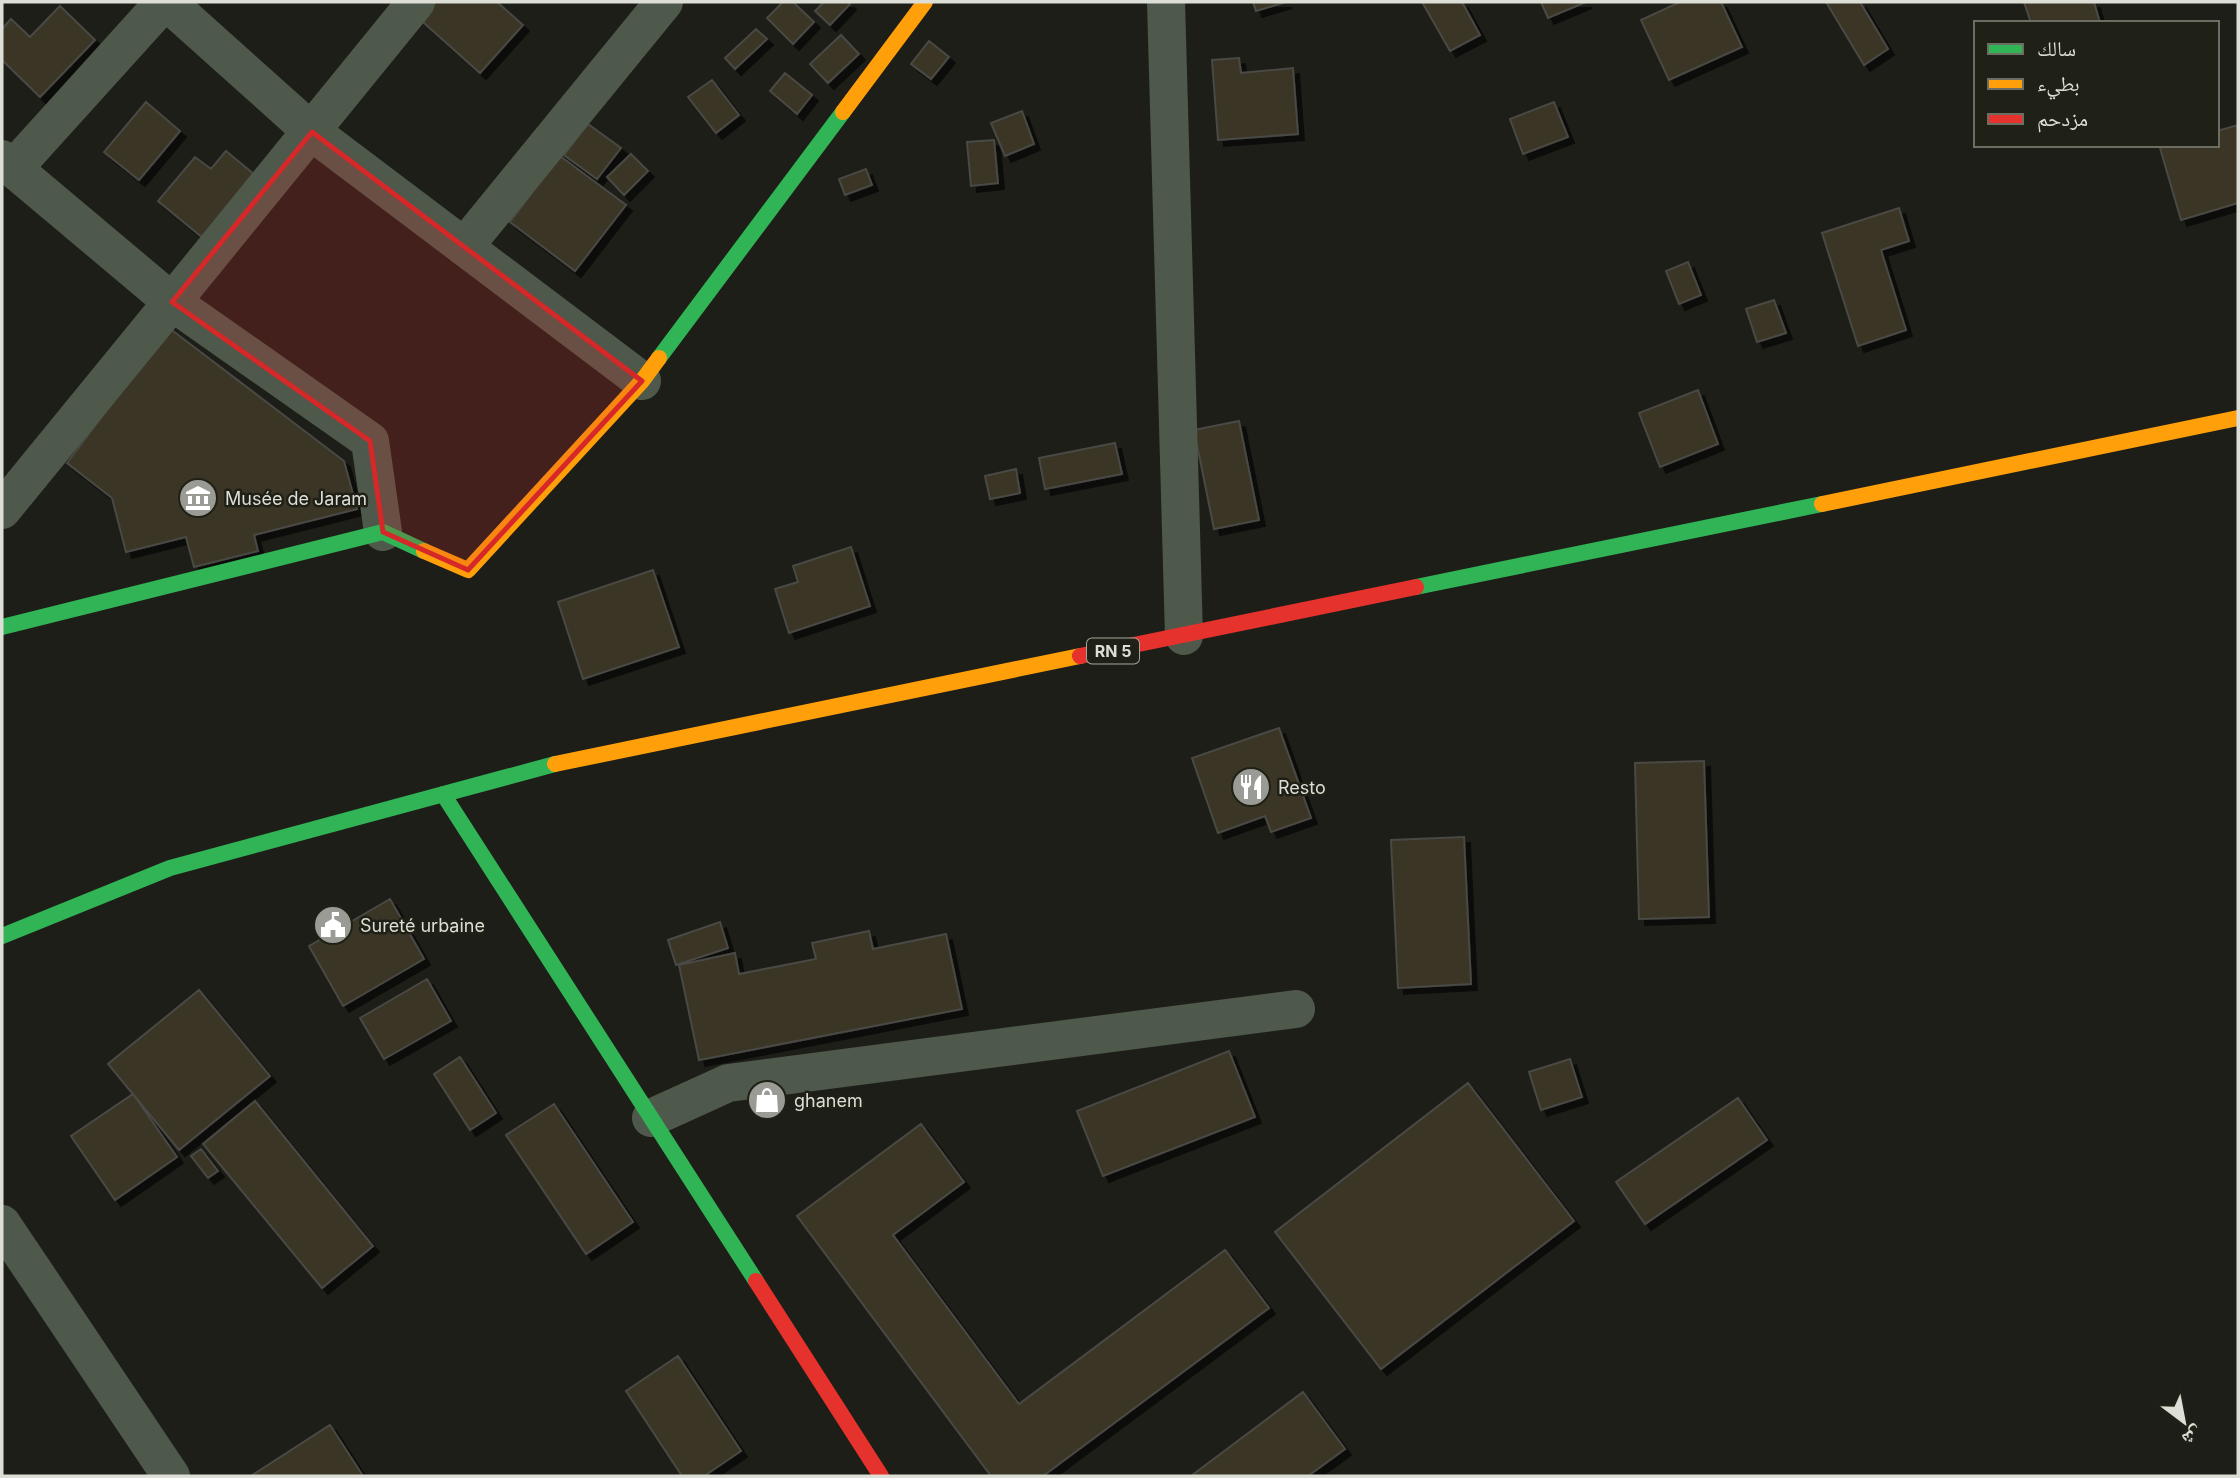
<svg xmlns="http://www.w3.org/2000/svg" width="2240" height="1478" font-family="Inter,'Noto Naskh Arabic',sans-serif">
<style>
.building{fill:#3a3525;stroke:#494844;stroke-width:2;filter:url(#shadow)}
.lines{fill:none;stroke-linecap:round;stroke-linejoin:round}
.street{stroke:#4e594b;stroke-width:38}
.fast{stroke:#30b455;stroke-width:16}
.slow{stroke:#ff9f0a;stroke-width:16}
.jam{stroke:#e5322d;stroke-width:16}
.marked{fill:#d62828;fill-opacity:0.2;stroke:#d62828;stroke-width:5;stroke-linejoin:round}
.labels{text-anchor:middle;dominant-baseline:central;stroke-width:5;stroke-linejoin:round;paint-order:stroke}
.shield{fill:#202116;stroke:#a4a69d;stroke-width:2}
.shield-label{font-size:16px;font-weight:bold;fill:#dddfd7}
.poi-label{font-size:18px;fill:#dddfd7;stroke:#202116;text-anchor:start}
</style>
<defs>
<filter id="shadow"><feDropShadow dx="6" dy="6" stdDeviation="0" flood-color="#0009"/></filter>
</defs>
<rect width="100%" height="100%" fill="#1e1e19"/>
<!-- building -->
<path class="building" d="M427,2H497L523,25L480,73L415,15Z
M783,2H793L814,22L793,44L767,18Z
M824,2H848L850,4L830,25L815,11Z
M1253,2H1286L1256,11Z
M1422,2H1462L1480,35L1450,51Z
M1541,2H1586L1548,18Z
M1680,2H1721L1742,47L1669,80L1641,20Z
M1826,2H1860L1888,49L1864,65Z
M2024,2H2094L2100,23H2031Z
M60,6L95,40L40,97L2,60V29L11,19L30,37Z
M756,29L767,39L735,69L725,58Z
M841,35L859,54L828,83L810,64Z
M929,41L949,57L931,79L911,64Z
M1239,58L1241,73L1293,68L1298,134L1218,140L1212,60Z
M785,73L812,95L797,114L770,91Z
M712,80L739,115L716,133L688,97Z
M146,102L180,131L139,180L104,152Z
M1554,102L1568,137L1523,154L1510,119Z
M1022,111L1034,144L1005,156L991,123Z
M588,124L621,148L597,179L564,155Z
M2238,125V203L2181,220L2160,148L2170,145H2217V131Z
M994,140L998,183L971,186L967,142Z
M226,151L255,175L203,238L158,201L195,157L211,169Z
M631,154L648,171L624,195L607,177Z
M560,156L626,205L575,271L510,222Z
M866,169L872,185L845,195L839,179Z
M1899,208L1909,241L1881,250L1906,330L1858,346L1822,233Z
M1688,262L1701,295L1679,304L1666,271Z
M1774,300L1786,333L1757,342L1746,309Z
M169,328L344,461L357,509L254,535L258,551L194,567L186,537L126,552L112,498L67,463Z
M1698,390L1718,444L1660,467L1639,413Z
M1239,421L1259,520L1214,529L1194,430Z
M1115,443L1122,474L1045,489L1039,458Z
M1016,469L1020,493L990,499L985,476Z
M851,547L870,606L789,633L775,589L798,582L793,566Z
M653,570L679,647L583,679L558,602Z
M1279,728L1311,818L1271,832L1265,816L1218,833L1192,758Z
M1704,761L1709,917L1639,919L1635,763Z
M1464,837L1471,984L1398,988L1391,840Z
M390,899L424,959L343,1006L309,946Z
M720,922L728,948L676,965L668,940Z
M869,931L873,949L946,934L962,1009L699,1060L679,965L735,953L739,974L816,959L812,943Z
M427,979L451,1021L384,1059L360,1018Z
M199,990L270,1076L179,1150L108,1064Z
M1229,1051L1255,1117L1103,1176L1077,1111Z
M460,1057L496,1113L470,1130L434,1074Z
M1570,1059L1582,1097L1541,1110L1529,1072Z
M1468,1083L1574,1221L1381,1369L1275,1232Z
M133,1094L177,1157L115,1200L71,1136Z
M1738,1098L1767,1140L1645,1224L1616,1182Z
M255,1101L373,1246L322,1288L203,1144Z
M554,1104L633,1222L586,1254L506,1135Z
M921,1124L964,1182L893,1235L1019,1404L1225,1250L1269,1308L1043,1476H991L797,1216Z
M201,1149L218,1171L208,1178L191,1156Z
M678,1356L741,1451L704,1476H682L626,1391Z
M1303,1392L1345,1449L1308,1476H1191Z
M330,1425L363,1476H251Z"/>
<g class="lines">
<!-- street -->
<path class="street" d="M167,2L312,132L642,381
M1166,2L1184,636
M2,159L172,302L2,510
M13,169L164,2
M464,247L664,2
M383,532L370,441L172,302L416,2
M651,1118L728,1083L1296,1009
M2,1224L171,1476"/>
<!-- fast -->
<path class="fast" d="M659,358L843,112
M1416,587L1822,504
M2,627L383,532L424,551
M443,794L756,1281
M2,936L170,868L555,764"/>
<!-- slow -->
<path class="slow" d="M843,112L925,2
M1822,504L2238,418
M424,551L468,570L642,381L659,358
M555,764L1080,656"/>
<!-- jam -->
<path class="jam" d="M1080,656L1416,587
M756,1281L881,1476"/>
</g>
<!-- marked area -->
<path class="marked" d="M312,132L642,381L468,570L383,532L370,441L172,302Z"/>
<!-- icons -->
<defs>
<symbol id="museum-disc" viewBox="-11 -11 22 22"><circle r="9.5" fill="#9a9b94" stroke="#202116"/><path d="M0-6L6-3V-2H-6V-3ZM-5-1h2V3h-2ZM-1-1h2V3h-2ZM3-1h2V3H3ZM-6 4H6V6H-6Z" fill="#fff"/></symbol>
<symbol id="restaurant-disc" viewBox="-11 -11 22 22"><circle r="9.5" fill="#9a9b94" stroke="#202116"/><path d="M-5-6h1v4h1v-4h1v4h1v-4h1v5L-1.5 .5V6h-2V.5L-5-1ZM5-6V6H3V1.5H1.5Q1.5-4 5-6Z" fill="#fff"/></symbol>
<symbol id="civic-disc" viewBox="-11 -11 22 22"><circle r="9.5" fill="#9a9b94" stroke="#202116"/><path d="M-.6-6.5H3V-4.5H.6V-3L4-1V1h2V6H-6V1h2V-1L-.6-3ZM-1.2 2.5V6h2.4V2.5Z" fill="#fff"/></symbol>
<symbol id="shop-disc" viewBox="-11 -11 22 22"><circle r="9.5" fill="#9a9b94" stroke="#202116"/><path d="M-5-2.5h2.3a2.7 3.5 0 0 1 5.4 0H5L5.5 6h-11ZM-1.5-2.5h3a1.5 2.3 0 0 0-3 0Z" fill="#fff"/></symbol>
</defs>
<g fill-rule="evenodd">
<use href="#museum-disc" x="176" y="476" width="44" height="44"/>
<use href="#restaurant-disc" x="1229" y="765" width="44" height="44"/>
<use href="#civic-disc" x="311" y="903" width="44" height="44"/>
<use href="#shop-disc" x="745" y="1078" width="44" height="44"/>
</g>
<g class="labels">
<!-- shield labels -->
<rect class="shield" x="1087" y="638.5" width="52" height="25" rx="5"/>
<g class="shield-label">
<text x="1113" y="651">RN 5</text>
</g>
<!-- poi labels -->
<g class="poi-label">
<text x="225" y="498">Musée de Jaram</text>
<text x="1278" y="787">Resto</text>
<text x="360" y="925">Sureté urbaine</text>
<text x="794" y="1100">ghanem</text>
</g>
</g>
<!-- border -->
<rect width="2240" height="1478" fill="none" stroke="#dddfd7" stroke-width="7"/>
<!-- legend -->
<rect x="1974" y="21" width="245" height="126" fill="#202116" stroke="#6c6d63" stroke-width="2"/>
<rect x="1988" y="44" width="35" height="10" fill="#30b455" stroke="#6c6d63" stroke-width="2"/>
<text x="2037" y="56" font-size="21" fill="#dddfd7">سالك</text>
<rect x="1988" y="79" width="35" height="10" fill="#ff9f0a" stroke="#6c6d63" stroke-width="2"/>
<text x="2037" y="91" font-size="21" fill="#dddfd7">بطيء</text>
<rect x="1988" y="114" width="35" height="10" fill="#e5322d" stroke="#6c6d63" stroke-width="2"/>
<text x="2037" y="126" font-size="21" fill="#dddfd7">مزدحم</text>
<!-- north arrow -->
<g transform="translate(2184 1422) rotate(148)" stroke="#202116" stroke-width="5" paint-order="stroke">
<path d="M0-5L12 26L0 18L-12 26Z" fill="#dddfd7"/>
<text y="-10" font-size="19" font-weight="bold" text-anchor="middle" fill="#dddfd7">ش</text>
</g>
</svg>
